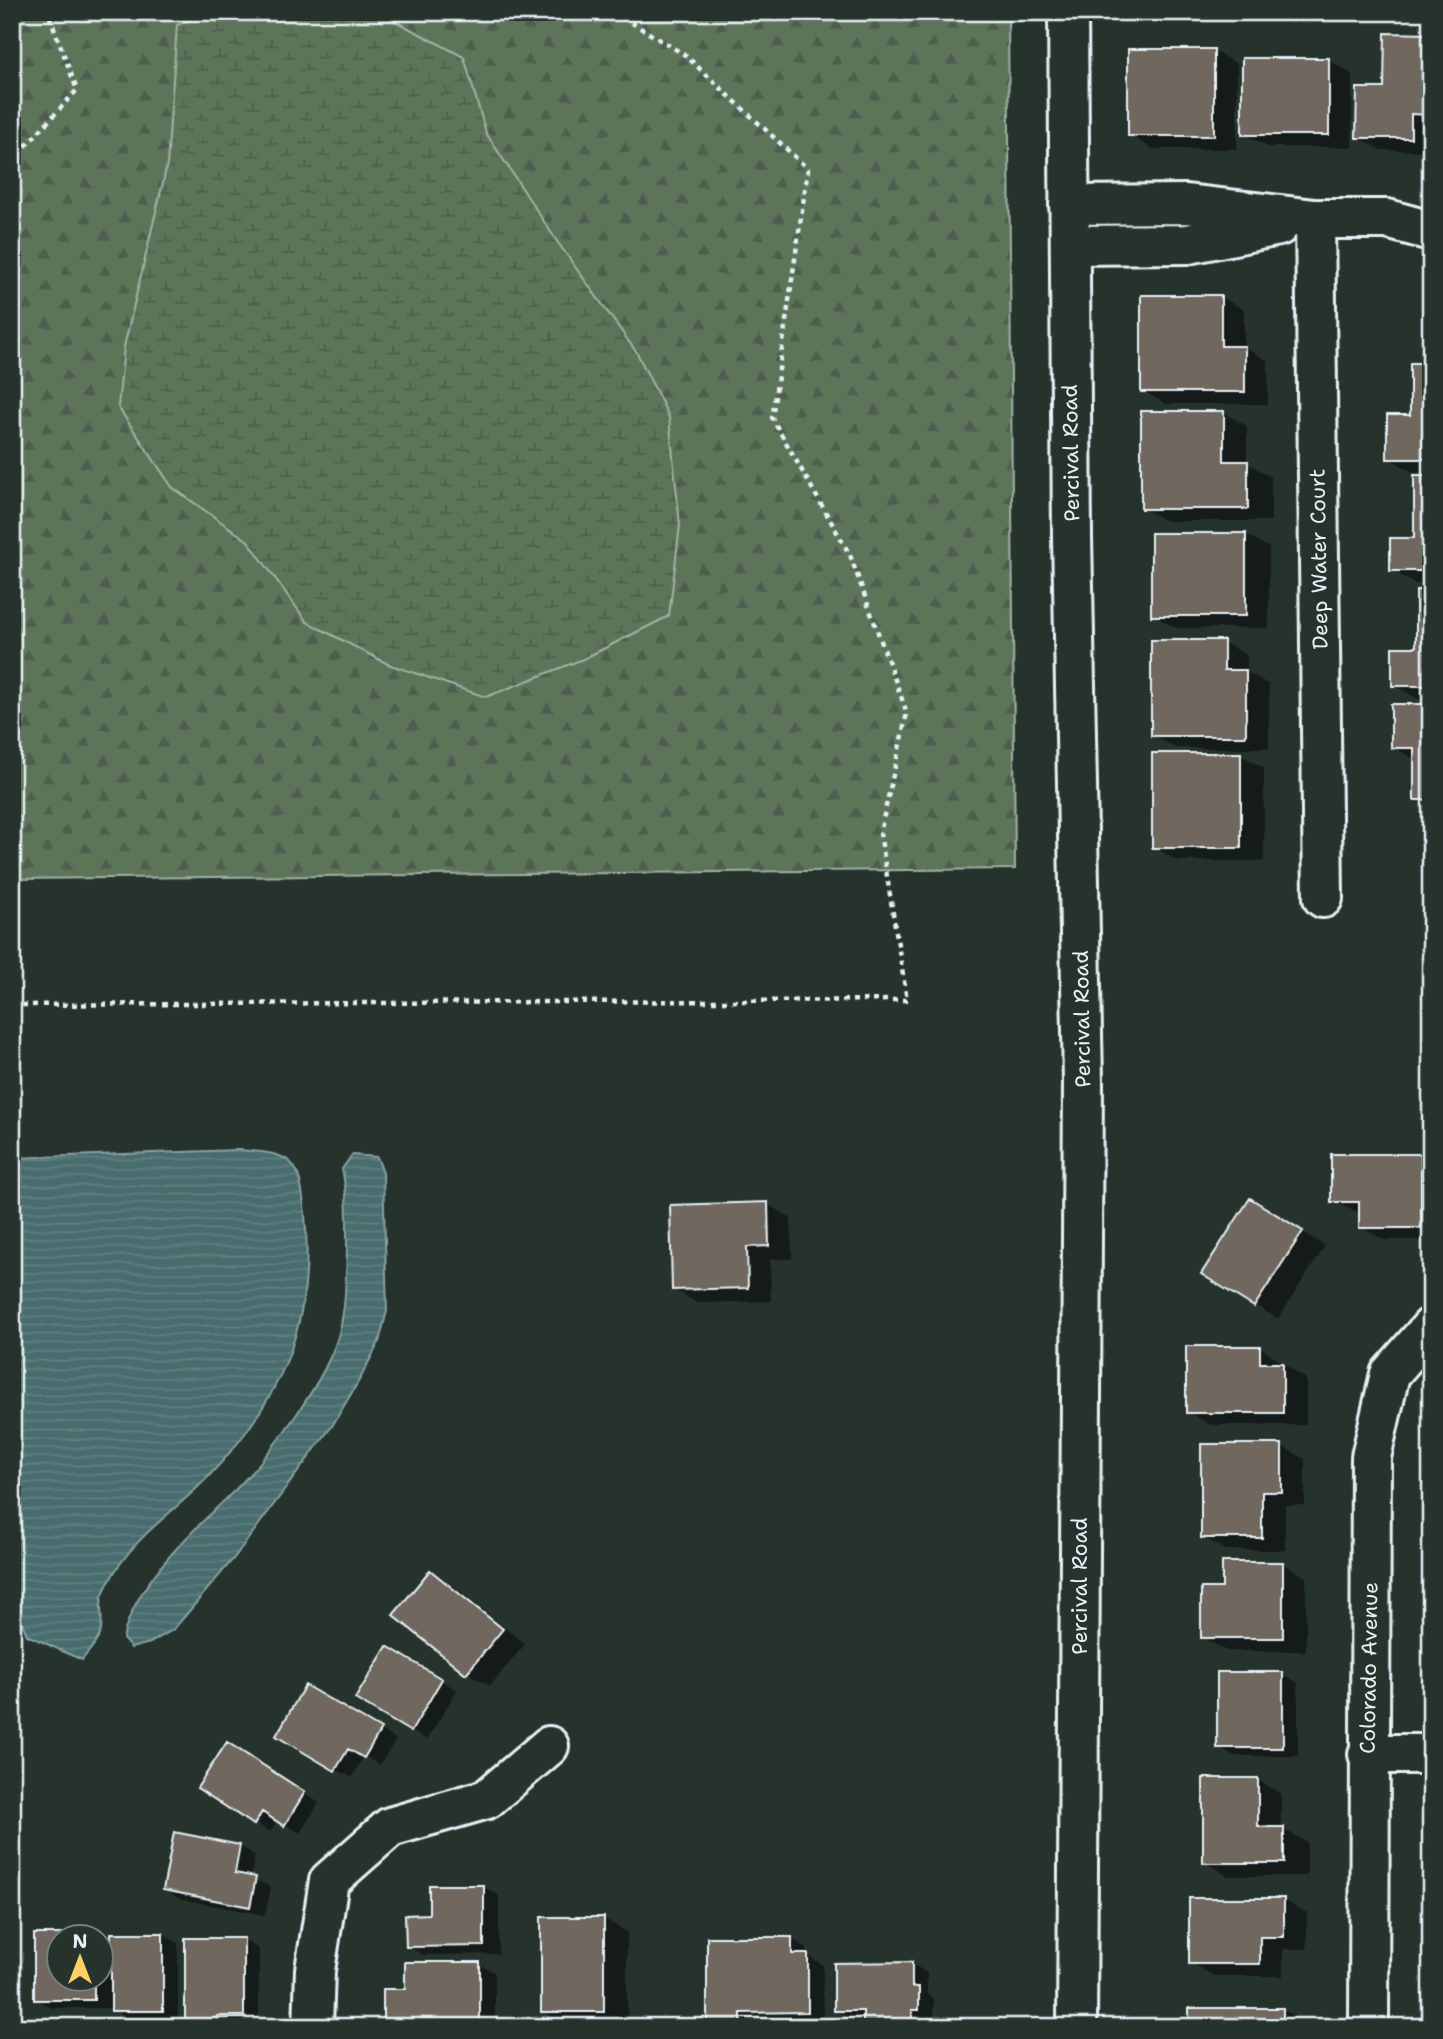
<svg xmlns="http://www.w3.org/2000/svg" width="1443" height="2039" font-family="'Shantell Sans',sans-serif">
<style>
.forest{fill:url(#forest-firs);stroke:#a2b2a8;stroke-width:2}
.wetland{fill:url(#wetland-marsh);stroke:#a2b2a8;stroke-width:2}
.water{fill:url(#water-rules);stroke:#88a1a5;stroke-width:2}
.shadow{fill:#0007}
.building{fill:#70685e;stroke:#e8f1f8;stroke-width:2}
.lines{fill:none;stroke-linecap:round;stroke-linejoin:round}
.street-casing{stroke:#e8f1f8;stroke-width:44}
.secondary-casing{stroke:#e8f1f8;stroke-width:44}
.path{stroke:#e8f1f8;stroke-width:4.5;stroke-dasharray:5 5;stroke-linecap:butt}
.street{stroke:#26332d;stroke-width:38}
.secondary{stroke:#26332d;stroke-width:38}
.labels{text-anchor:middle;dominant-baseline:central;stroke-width:7;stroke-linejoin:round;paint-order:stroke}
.street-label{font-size:21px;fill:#e8f1f8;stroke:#26332d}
</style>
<defs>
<pattern id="forest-firs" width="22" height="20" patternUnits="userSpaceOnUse" patternTransform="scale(1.75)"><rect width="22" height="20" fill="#5c7458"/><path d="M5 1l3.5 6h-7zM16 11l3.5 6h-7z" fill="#505c50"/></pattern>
<pattern id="wetland-marsh" width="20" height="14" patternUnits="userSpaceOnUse" patternTransform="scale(1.75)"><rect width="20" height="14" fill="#5c7458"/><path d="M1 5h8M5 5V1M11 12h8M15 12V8" fill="none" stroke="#505c50"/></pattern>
<pattern id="water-rules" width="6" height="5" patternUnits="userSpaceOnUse" patternTransform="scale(1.75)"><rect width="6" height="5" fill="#486c6d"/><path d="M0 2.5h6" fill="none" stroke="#628183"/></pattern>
</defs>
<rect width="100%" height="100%" fill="#26332d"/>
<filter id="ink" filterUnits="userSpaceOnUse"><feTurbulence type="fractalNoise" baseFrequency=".0143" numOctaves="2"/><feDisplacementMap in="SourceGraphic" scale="14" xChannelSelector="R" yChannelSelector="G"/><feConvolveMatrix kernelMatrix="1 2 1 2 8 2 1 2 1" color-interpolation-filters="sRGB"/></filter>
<g filter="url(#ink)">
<!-- forest -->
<path class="forest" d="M12,12H1008L1015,869L12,879Z"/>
<!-- wetland -->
<path class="wetland" d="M210,12H378L464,57L486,133L556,240L637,353L669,417L680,525L669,616L583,659L486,697L388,664L307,622L248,541L172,487L118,407L124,347L167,165L177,25Z"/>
<!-- water -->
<path class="water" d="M238,1150C295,1154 299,1158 305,1215C315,1323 282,1400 207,1478C180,1506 147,1528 123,1560C116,1569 106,1585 102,1597C99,1608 104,1622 100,1634C97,1643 88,1652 82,1660L27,1635L12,1599V1158Z
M352,1155L377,1157L383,1173L387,1311L379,1342L361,1377L332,1426L234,1558L174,1629L150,1643L131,1648L123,1639C133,1586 190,1533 229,1496C266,1460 329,1379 340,1329C346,1303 346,1275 347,1249C347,1221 348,1196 342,1169Z"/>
<!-- shadow -->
<path class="shadow" d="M1431,36V151L1381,150L1358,137L1386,90Z
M1214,51L1237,64V149H1153L1129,135Z
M1329,60L1352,74V147H1268L1244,134Z
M1220,296L1244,310V347L1268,361V404H1166L1143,391Z
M1431,365V472H1412L1389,458L1412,416Z
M1223,412L1247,426V463L1271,477V521H1166L1143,508Z
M1431,477V584H1415L1392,570L1416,539Z
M1246,534L1269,548V628H1176L1153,615Z
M1431,592V699H1418L1394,685L1417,648Z
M1223,642L1247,655V672L1269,685V748H1176L1153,735Z
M1431,706V808L1416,799V760L1393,747Z
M1241,755L1264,768V861H1177L1154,847Z
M1420,1156L1431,1162V1240H1384L1361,1227V1214L1332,1201Z
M767,1204L791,1218L792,1259H770L771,1301L697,1303L674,1289Z
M1274,1214L1325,1246L1278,1319L1204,1274Z
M1260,1347L1306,1379V1425H1211L1188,1412Z
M1281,1446L1305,1459V1505H1285V1550H1226L1202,1537Z
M1283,1564L1306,1577V1651H1226L1202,1637L1224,1589Z
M430,1572L453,1586L525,1644L490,1686L467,1673Z
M388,1649L457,1690L427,1740L358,1699Z
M1283,1674L1298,1683V1756H1234L1218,1747Z
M306,1687L396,1739L380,1765L364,1756L352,1778L278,1736Z
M243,1753L319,1803L300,1833L278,1820L270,1832L255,1823Z
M1257,1780L1281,1793V1828L1307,1842V1876H1228L1205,1862Z
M240,1846L255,1855L251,1878L271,1887L265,1915L180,1899L165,1890Z
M483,1887L499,1895V1954L423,1955L408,1946L431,1916Z
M1284,1900L1307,1913V1949H1283V1976H1214L1190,1962Z
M12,1917L19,1921V2000H12Z
M603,1918L627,1932V2025H567L543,2011Z
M163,1934L178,1943V2019H128L113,2008H51L36,1999V1936L97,1938H60V1980H102V1940L113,1946Z
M792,1939L807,1948V1955L823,1965V2020L756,2021V2027H708Z
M244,1940L259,1949V2024L187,2027Z
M479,1964L495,1973V2027H394L385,2022Z
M912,1964L927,1973V1994L934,1998V2018H927V2027H868L864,2019H851L835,2010Z
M1283,2010L1306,2023V2027H1190Z"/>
<!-- building -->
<path class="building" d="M1385,33L1431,34V115L1411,114V138H1356L1357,88H1384Z
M1128,49H1214V136H1128Z
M1242,58H1329V135H1242Z
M1141,295H1221V346H1245V392H1141Z
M1410,363H1431V459H1387V415H1410Z
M1141,411H1224V461H1248V509H1141Z
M1414,475H1431V571H1390V538H1414Z
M1151,533H1246V616H1151Z
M1416,590H1431V686H1392V647H1416Z
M1151,640H1224V670H1246V736H1151Z
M1391,704H1431V800H1414V748H1391Z
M1152,753H1241V848H1152Z
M1331,1154H1421V1228H1359V1202H1331Z
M1250,1198L1303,1231L1254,1307L1201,1274Z
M768,1202L769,1246L747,1247L748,1288L672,1290L670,1205Z
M1186,1346H1260V1363H1283V1413H1186Z
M1201,1444H1282V1492H1262V1538H1201Z
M1222,1562H1283V1638H1201V1588H1222Z
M430,1570L503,1629L466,1674L393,1615Z
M387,1646L442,1679L411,1732L355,1699Z
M1217,1672H1283V1748H1217Z
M305,1685L381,1729L364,1758L348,1749L335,1771L276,1736Z
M227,1742L305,1792L284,1826L262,1812L254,1825L197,1788Z
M1203,1778H1258V1827H1284V1863H1203Z
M174,1832L240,1845L235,1873L256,1877L250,1907L163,1890Z
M429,1885H484V1946L406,1947L405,1915L429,1914Z
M1189,1898H1284V1937H1260V1964H1189Z
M541,1917H604V2012H541Z
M111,1933H163V2011H111Z
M34,1934H94V1938H60V1980H94V2000H34Z
M707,1937H792V1954H808V2012L741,2013V2027H707Z
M185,1938H244V2016H217V2027H185Z
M405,1962H480V2023H383V1989H405Z
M912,1962V1987H919V2010H912V2026H863V2011H834V1963Z
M1189,2008H1283V2027H1189Z"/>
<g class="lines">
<defs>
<path id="street" d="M1069,205L1186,204L1315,219H1387L1431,231
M1315,219L1323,898
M1070,245L1188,244L1279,226
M1368,1754H1431
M313,2027L315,1970L329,1881L390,1827L487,1799L549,1746
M1369,2027L1371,1457L1390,1374L1431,1327"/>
<path id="secondary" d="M1068,12L1072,537L1083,1082L1077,2027"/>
</defs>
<!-- street casing -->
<use href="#street" class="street-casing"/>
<!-- secondary casing -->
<use href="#secondary" class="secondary-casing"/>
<!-- path -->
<path class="path" d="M12,161L77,90L48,12
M12,1005L907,1000L880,833L907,713L850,555L772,418L808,169L685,55L614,12"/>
<!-- street -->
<use href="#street" class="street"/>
<!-- secondary -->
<use href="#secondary" class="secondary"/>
</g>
</g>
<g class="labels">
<!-- street labels -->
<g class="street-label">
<text transform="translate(1071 453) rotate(-91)">Percival Road</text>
<text transform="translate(1319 559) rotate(-91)">Deep Water Court</text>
<text transform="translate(1082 1019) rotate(-91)">Percival Road</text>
<text transform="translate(1080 1586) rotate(-90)">Percival Road</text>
<text transform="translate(1369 1668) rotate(-89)">Colorado Avenue</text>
</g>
</g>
<!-- margin -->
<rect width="1443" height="2039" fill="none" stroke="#26332d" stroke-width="42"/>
<rect x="21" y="21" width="1401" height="1997" fill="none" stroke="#e8f1f8" stroke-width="2.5" filter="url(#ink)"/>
<!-- north arrow -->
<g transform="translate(80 1958)"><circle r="33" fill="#26332d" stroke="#747f7e" stroke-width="2"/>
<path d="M0-5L12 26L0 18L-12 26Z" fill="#ffd166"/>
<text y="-10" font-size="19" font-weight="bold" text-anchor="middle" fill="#e8f1f8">N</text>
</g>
</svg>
